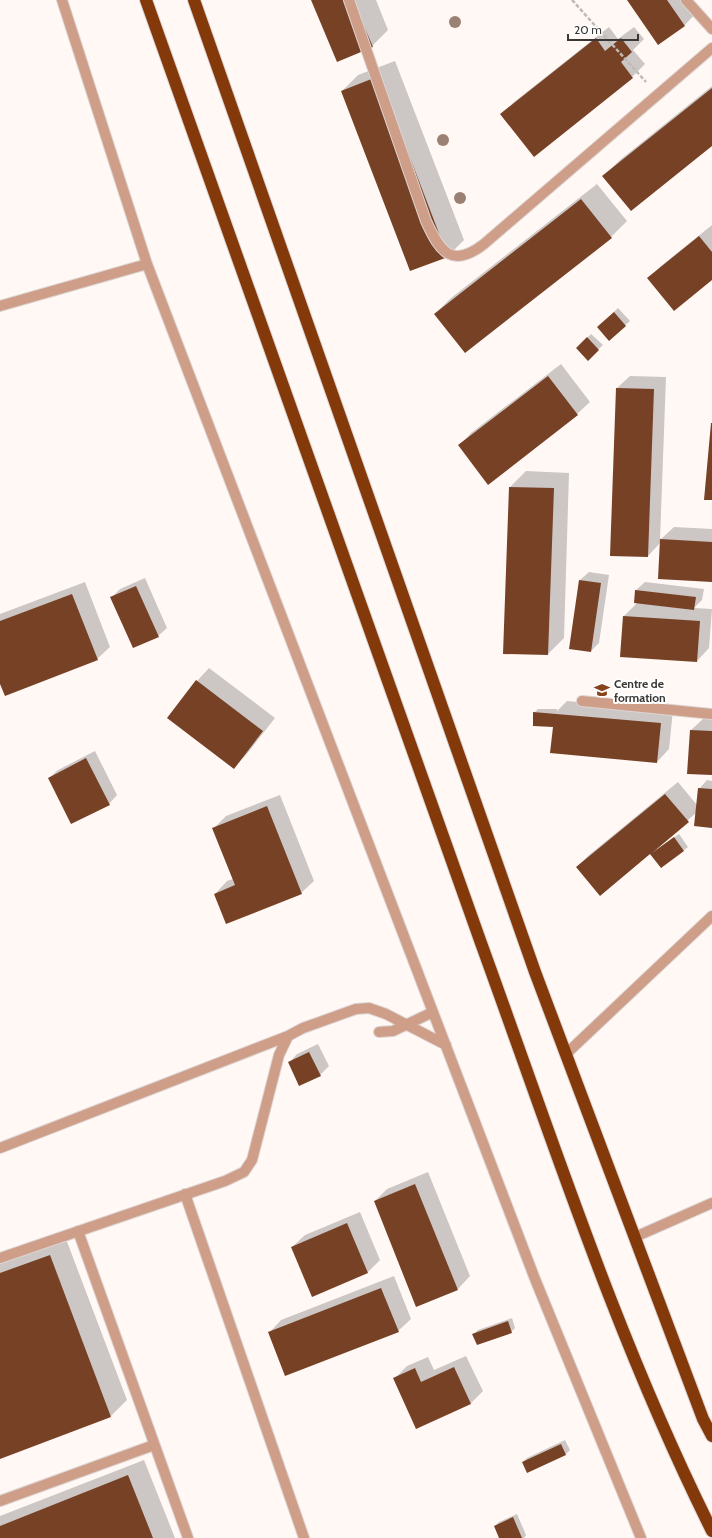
<svg xmlns="http://www.w3.org/2000/svg" width="712" height="1538" font-family="Cabin,sans-serif">
<style>
.shadow{fill:#0003}
.building{fill:#774126}
.lines{fill:none;stroke-linecap:round;stroke-linejoin:round}
.minor-casing{stroke:#dcd5d3;stroke-width:12}
.highway-casing{stroke:#dcd5d3;stroke-width:14}
.path{stroke:#bfbab7;stroke-width:2.5;stroke-dasharray:4 2;stroke-linecap:butt}
.minor{stroke:#ce9e88;stroke-width:10}
.highway{stroke:#84390b;stroke-width:12}
.tree{fill:#9b8174}
.labels{text-anchor:middle;dominant-baseline:central;stroke-width:4;stroke-linejoin:round;paint-order:stroke}
.poi-label{font-size:12px;font-weight:bold;fill:#3a3836;stroke:#fff;text-anchor:start}
</style>
<rect width="100%" height="100%" fill="#fff8f5"/>
<!-- shadow -->
<path class="shadow" d="M312,0H376L388,30L372,46Z
M628,0H688L696,13L684,26Z
M609,27L618,39L634,27L644,39L633,50L645,64L632,77L534,155L501,115L514,102Z
M395,61L464,240L448,256L342,91L358,75Z
M712,86V144L604,176L620,160Z
M597,184L627,221L611,237L435,314L451,298Z
M712,225V279L649,278L661,266Z
M618,308L630,321L609,339L602,323Z
M591,334L603,345L588,359L577,348Z
M561,364L590,402L577,414L459,446L471,433Z
M630,376L666,377L660,540L674,527L712,529V581L661,542L648,556L617,388Z
M526,471L569,473L564,638L548,654L510,487Z
M589,572L609,575L599,643L591,651L580,580Z
M145,578L167,628L158,636L111,598L120,589Z
M85,582L110,647L97,659L0,681V614Z
M645,582L704,589L702,600L694,608L712,609L709,648L697,661L624,616L638,602L636,590Z
M209,668L275,718L246,755L234,767L197,681Z
M567,701L673,710L669,749L657,762L554,726L534,713L538,709H557V711Z
M704,718H712V774L691,730Z
M95,751L117,795L109,804L49,778L58,770Z
M707,780L712,781V827L696,813L656,848L657,849L679,834L688,847L661,867L654,850L577,867L589,855L678,782L697,805L699,789Z
M280,795L314,881L301,893L215,894L227,881L233,879L213,829L226,816Z
M318,1044L329,1066L320,1075L289,1063L297,1054Z
M428,1172L470,1276L458,1289L375,1201L387,1189Z
M360,1212L380,1260L368,1272L312,1296L292,1247L305,1235Z
M66,1239L127,1400L111,1416L0,1458V1264Z
M394,1276L411,1319L398,1331L269,1333L281,1320Z
M512,1318L515,1328L511,1332L474,1334L478,1330Z
M466,1356L483,1391L470,1404L394,1379L407,1366L428,1357L434,1370Z
M565,1440L570,1450L566,1454L523,1462L527,1458Z
M144,1460L175,1538H0V1516Z
M517,1514L526,1535L524,1538H500L495,1526L499,1522Z"/>
<!-- building -->
<path class="building" d="M311,0H353L373,47L337,62Z
M627,0H667L685,26L658,45Z
M596,38L605,51L621,38L632,52L621,62L633,78L534,157L500,114Z
M379,76L448,257L410,271L341,91Z
M712,88V146L631,211L602,176Z
M581,199L612,238L465,353L434,314Z
M699,236L712,252V280L674,311L647,278Z
M614,312L626,326L609,341L597,327Z
M587,337L599,350L588,361L576,348Z
M548,376L578,415L488,485L458,445Z
M616,388L654,389L648,557L610,556Z
M711,423H712V500H704Z
M509,487L554,488L548,655L503,654Z
M660,539L712,542V582L658,579Z
M579,580L601,583L591,652L569,649Z
M136,586L159,637L133,648L110,597Z
M635,590L696,597L694,610L634,603Z
M72,594L98,660L5,696L0,684V621Z
M623,616L700,621L697,662L620,657Z
M196,680L263,731L234,769L167,718Z
M533,712L661,723L657,763L550,753L553,727L533,726Z
M690,730L712,731V775L687,774Z
M86,758L110,805L71,824L48,778Z
M698,788L712,789V828L694,826Z
M665,794L689,822L652,853L674,837L684,851L661,868L650,854L600,896L576,867Z
M267,806L302,894L226,924L214,894L235,885L212,828Z
M309,1052L321,1076L299,1086L288,1062Z
M415,1184L458,1290L416,1307L374,1201Z
M347,1223L368,1273L312,1297L291,1247Z
M50,1255L111,1417L0,1459V1273Z
M381,1288L399,1332L285,1376L268,1332Z
M508,1321L512,1333L477,1345L472,1334Z
M454,1367L471,1404L416,1429L393,1378L415,1368L421,1382Z
M561,1444L566,1455L527,1473L522,1462Z
M128,1475L153,1538H0V1526Z
M513,1517L522,1538H499L494,1526Z"/>
<g class="lines">
<defs>
<path id="minor" d="M62,0L147,264L535,1279L641,1538
M349,0L426,221C440,252 452,269 484,244L712,48
M686,0L712,29
M0,306L147,264
M582,701L712,714
M379,1032L393,1031L433,1012
M566,1054L712,916
M0,1148L288,1036
M185,1194L304,1538
M78,1231L188,1538
M635,1237L712,1203
M0,1258L225,1181L244,1172L252,1160L279,1055L288,1036L303,1028L356,1009L369,1008L386,1014L446,1045
M0,1501L154,1445"/>
<path id="highway" d="M146,0C257,315 368,630 481,943C553,1141 618,1343 712,1531
M194,0L535,972L703,1419L712,1436"/>
</defs>
<!-- minor casing -->
<use href="#minor" class="minor-casing"/>
<!-- highway casing -->
<use href="#highway" class="highway-casing"/>
<!-- path -->
<path class="path" d="M572,0L646,82"/>
<!-- minor -->
<use href="#minor" class="minor"/>
<!-- highway -->
<use href="#highway" class="highway"/>
</g>
<!-- trees -->
<g class="tree">
<circle cx="455" cy="22" r="6"/>
<circle cx="443" cy="140" r="6"/>
<circle cx="460" cy="198" r="6"/>
</g>
<!-- icons -->
<defs>
<symbol id="school-bare" viewBox="-9 -9 18 18"><path d="M0-5L7-2L0 1L-7-2ZM-4 1L0 2.5L4 1V4Q0 6-4 4Z" fill="#88421c" stroke="#fff" stroke-width="2.5" paint-order="stroke"/></symbol>
</defs>
<g fill-rule="evenodd">
<use href="#school-bare" x="591" y="679" width="22" height="22"/>
</g>
<g class="labels">
<!-- poi labels -->
<g class="poi-label">
<text x="614" y="683">Centre de<tspan x="614" dy="14">formation</tspan></text>
</g>
</g>
<!-- scale -->
<path d="M568 34v6h70v-6" fill="none" stroke="#3a3836" stroke-width="2"/>
<text x="574" y="34" font-size="12" fill="#3a3836" stroke="#ffffff" stroke-width="3" paint-order="stroke">20 m</text>
</svg>
